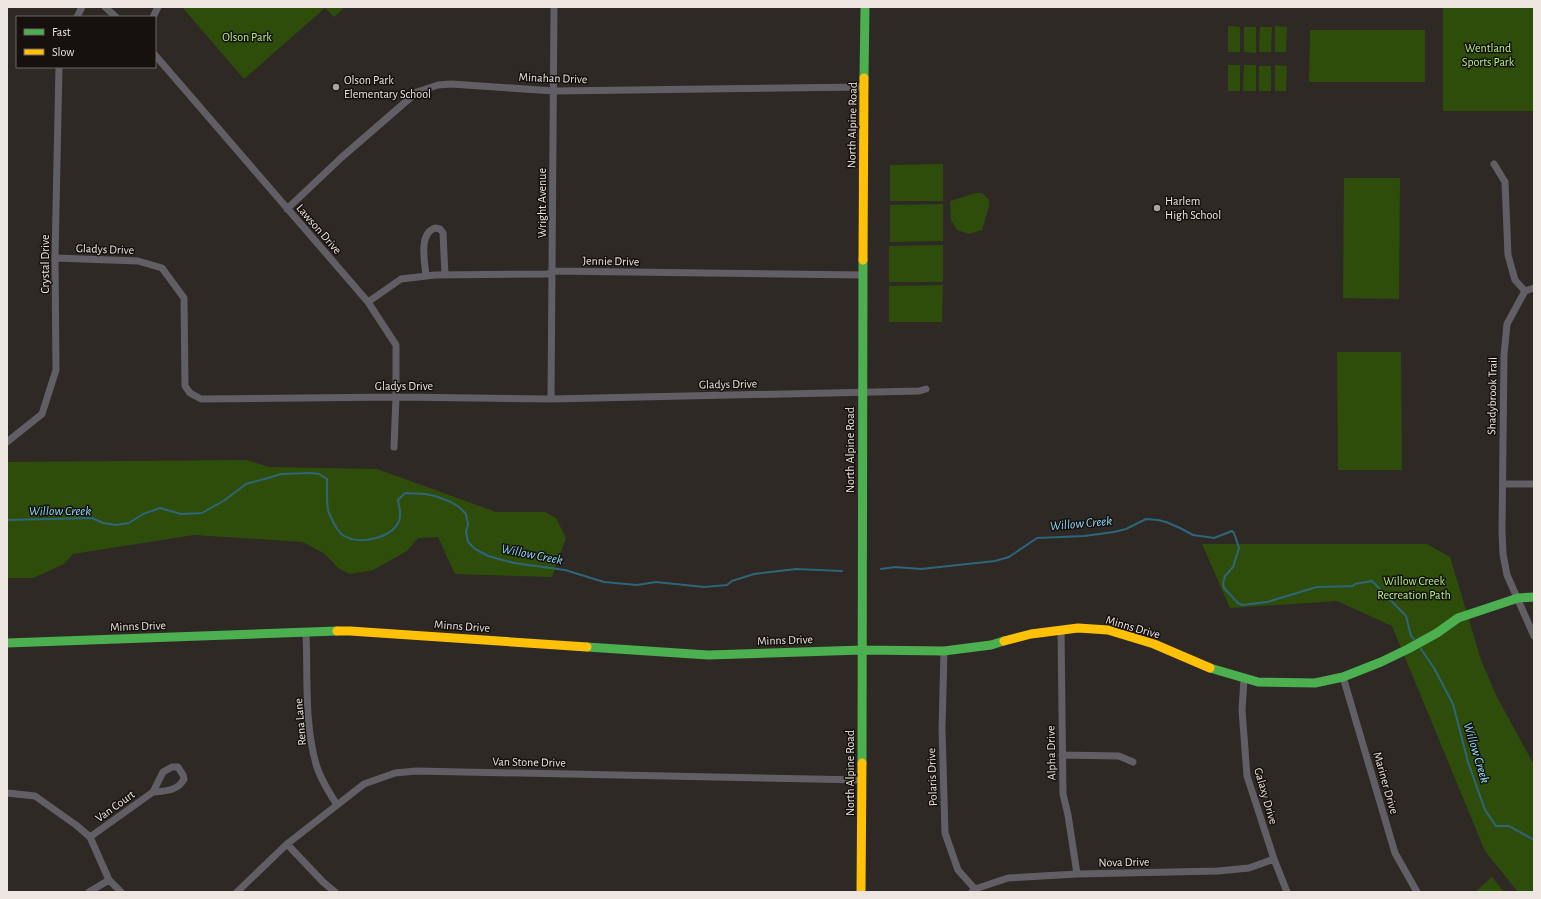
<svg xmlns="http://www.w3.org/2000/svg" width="1541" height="899" font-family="'Alegreya Sans',sans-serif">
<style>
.green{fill:#2e4d0b}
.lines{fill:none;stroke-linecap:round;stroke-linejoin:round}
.stream{stroke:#2d667a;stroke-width:2}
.street{stroke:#615f65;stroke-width:7}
.fast{stroke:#4caf50;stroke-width:9}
.slow{stroke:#ffc107;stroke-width:9}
.poi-dot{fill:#aaa39e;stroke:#16110e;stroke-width:1.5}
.labels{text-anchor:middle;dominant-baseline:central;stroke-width:3;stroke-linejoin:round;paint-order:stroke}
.park-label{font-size:12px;fill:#b2f086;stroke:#16110e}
.street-label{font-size:12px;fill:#ece5e0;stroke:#16110e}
.poi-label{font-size:12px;fill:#ece5e0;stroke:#16110e;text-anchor:start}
.water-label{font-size:13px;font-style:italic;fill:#8cdefd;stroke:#16110e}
</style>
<rect width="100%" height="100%" fill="#2e2924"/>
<!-- green -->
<path class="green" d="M182,7H345L334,17L325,8L244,79Z
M1443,7H1534V111H1443Z
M1228,26L1240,27V52H1228Z
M1275,26L1287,27L1286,52H1275Z
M1244,27H1256V53L1244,52Z
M1260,27H1272L1271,52H1259Z
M1310,30H1425V82H1309Z
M1228,65H1240V91H1228Z
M1244,65H1256V91H1243Z
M1275,65L1287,66L1286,91H1275Z
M1259,66H1271V91H1259Z
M943,164V201H890V165Z
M1344,178H1400L1399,299L1343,298Z
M976,193H982L989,200V206L982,230L969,234L957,230L951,220L950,201Z
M943,204V241L890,242V205Z
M943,245V282H889V246Z
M943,285L942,322H889V286Z
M1337,352H1401L1402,470H1338Z
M247,460L269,467L377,469L496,512H545L556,518L566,538L552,577L455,574L438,537L418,538L407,551L373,570L350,574L338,568L325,554L303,542L194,535L73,554L64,564L33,578H7V462Z
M1202,544H1427L1450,557L1481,660L1496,695L1534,765V892H1518L1485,851L1392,626L1337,601L1230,608Z
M1492,877L1504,892H1475Z"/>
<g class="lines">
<!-- stream -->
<path class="stream" d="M7,520L92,518L103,523L116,525L129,523L143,514L160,508L181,514L202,513L225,500L246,484L268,478L281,474L311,473L319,474L327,479C327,487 326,507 329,513C332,520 337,532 344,536C360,545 392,538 399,521C402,513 399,508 398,500L405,493L425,494L435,496L451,502L459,507L466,514L468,525L466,531L468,542L475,549L488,556L514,563L565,570L604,582L637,585L656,582L704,587L727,585L732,581L754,574L796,569L842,571
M881,569L895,567L921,569L995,561L1009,557L1037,538L1084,536L1114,532L1126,529L1146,519L1158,520L1166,522L1180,528L1193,535L1214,538L1232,531L1234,533L1239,548L1233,567L1225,576L1223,584L1224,588L1238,603L1242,605L1267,602L1317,587L1353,586L1355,584L1372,581L1406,616L1411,636L1414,639
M1421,649L1434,668L1453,704L1468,762L1485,810L1496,826H1509L1534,840"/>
<!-- street -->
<path class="street" d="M105,7L116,17
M77,17L82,7
M153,17L158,7
M155,55L368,302L396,345V397L394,447
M1494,164L1505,182L1508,255L1515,280L1525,291
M287,209L342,157L417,92L438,85L451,84L554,91L865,87
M55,258L138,261L162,268L184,298L185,386L190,393L201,399L396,397L551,399L919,391L926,389
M426,276C425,262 418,234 435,228L440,229L443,233L445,275
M1525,291L1507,324L1504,355L1502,531L1503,554L1507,575L1534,636
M1525,291L1534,288
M368,302L401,279L435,275L548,274L552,271L863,275
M551,399L554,7
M7,442L42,414L56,370L55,258L59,67
M1503,484H1534
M1061,630L1063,794L1068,815L1077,874
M306,633C308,675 304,722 316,764C320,779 329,792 337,805
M944,651L942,729L945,833L958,870L975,889
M1343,677L1395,853L1417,892
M1244,679L1242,710L1247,776L1274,859L1287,892
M1062,755L1119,756L1133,762
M7,793L35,796L76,825L90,837L109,880L121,892
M90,837L153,792L163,772L172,767H178L183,775L184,779C178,791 165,791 153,792
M287,844L323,882L335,892
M89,892L109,880
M237,892L287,844L364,784L395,773L416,771L862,780
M972,892L975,889L1008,878L1077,874L1218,871L1249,868L1274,859"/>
<!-- fast -->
<path class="fast" d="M864,78L865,7
M7,643L337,631
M587,647L708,655L863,650L944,651L991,645L1004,641
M1210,668L1258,682L1315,683L1343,677L1381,662L1408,649L1437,633L1458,618L1518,598L1534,597
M862,763L863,260"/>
<!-- slow -->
<path class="slow" d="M863,260L864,78
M337,631H350L587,647
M1004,641L1031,634L1078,628L1108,630L1154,644L1210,668
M861,892L862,763"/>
</g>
<!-- markers -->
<g class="poi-dot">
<circle cx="336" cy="87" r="4"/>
<circle cx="1157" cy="208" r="4"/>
</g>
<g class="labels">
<!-- park labels -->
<g class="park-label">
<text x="247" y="37">Olson Park</text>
<text x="1488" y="48">Wentland<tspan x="1488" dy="14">Sports Park</tspan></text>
<text x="1414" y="581">Willow Creek<tspan x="1414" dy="14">Recreation Path</tspan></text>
</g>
<!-- street labels -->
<g class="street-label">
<text transform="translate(553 78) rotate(2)">Minahan Drive</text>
<text transform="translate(852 125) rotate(-89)">North Alpine Road</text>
<text transform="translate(542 203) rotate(-90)">Wright Avenue</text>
<text transform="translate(319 229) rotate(49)">Lawson Drive</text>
<text transform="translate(105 249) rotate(2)">Gladys Drive</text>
<text transform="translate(611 261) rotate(1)">Jennie Drive</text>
<text transform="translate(45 264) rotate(-90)">Crystal Drive</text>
<text transform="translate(728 384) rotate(-1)">Gladys Drive</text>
<text x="404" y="386">Gladys Drive</text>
<text transform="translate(1492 396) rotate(-89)">Shadybrook Trail</text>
<text transform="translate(850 450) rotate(-90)">North Alpine Road</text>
<text transform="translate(138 626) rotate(-2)">Minns Drive</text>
<text transform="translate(462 626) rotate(4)">Minns Drive</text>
<text transform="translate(1133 627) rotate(16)">Minns Drive</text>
<text transform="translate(785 640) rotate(-2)">Minns Drive</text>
<text transform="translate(300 722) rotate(-95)">Rena Lane</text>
<text transform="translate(1051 753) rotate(-91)">Alpha Drive</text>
<text transform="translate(529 762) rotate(1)">Van Stone Drive</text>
<text transform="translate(850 773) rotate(-90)">North Alpine Road</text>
<text transform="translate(932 777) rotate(-92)">Polaris Drive</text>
<text transform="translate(1386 783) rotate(74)">Mariner Drive</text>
<text transform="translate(1266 796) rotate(74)">Galaxy Drive</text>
<text transform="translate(115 806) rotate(-36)">Van Court</text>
<text transform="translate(1124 862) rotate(-1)">Nova Drive</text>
</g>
<!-- poi labels -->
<g class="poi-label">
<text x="344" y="80">Olson Park<tspan x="344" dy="14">Elementary School</tspan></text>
<text x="1165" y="201">Harlem<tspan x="1165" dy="14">High School</tspan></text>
</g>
<!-- water labels -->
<g class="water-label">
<text x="60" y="511">Willow Creek</text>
<text transform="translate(1081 524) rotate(-5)">Willow Creek</text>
<text transform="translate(532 555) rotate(11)">Willow Creek</text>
<text transform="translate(1476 753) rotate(73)">Willow Creek</text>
</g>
</g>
<!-- border -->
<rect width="1541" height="899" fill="none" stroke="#ece5e0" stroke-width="16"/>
<!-- legend -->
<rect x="16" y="16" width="140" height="52" fill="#16110e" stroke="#6c6662"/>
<rect x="24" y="29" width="20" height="6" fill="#4caf50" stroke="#6c6662"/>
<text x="52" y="36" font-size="12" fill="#ece5e0">Fast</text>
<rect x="24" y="49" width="20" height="6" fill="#ffc107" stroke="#6c6662"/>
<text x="52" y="56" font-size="12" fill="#ece5e0">Slow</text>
</svg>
